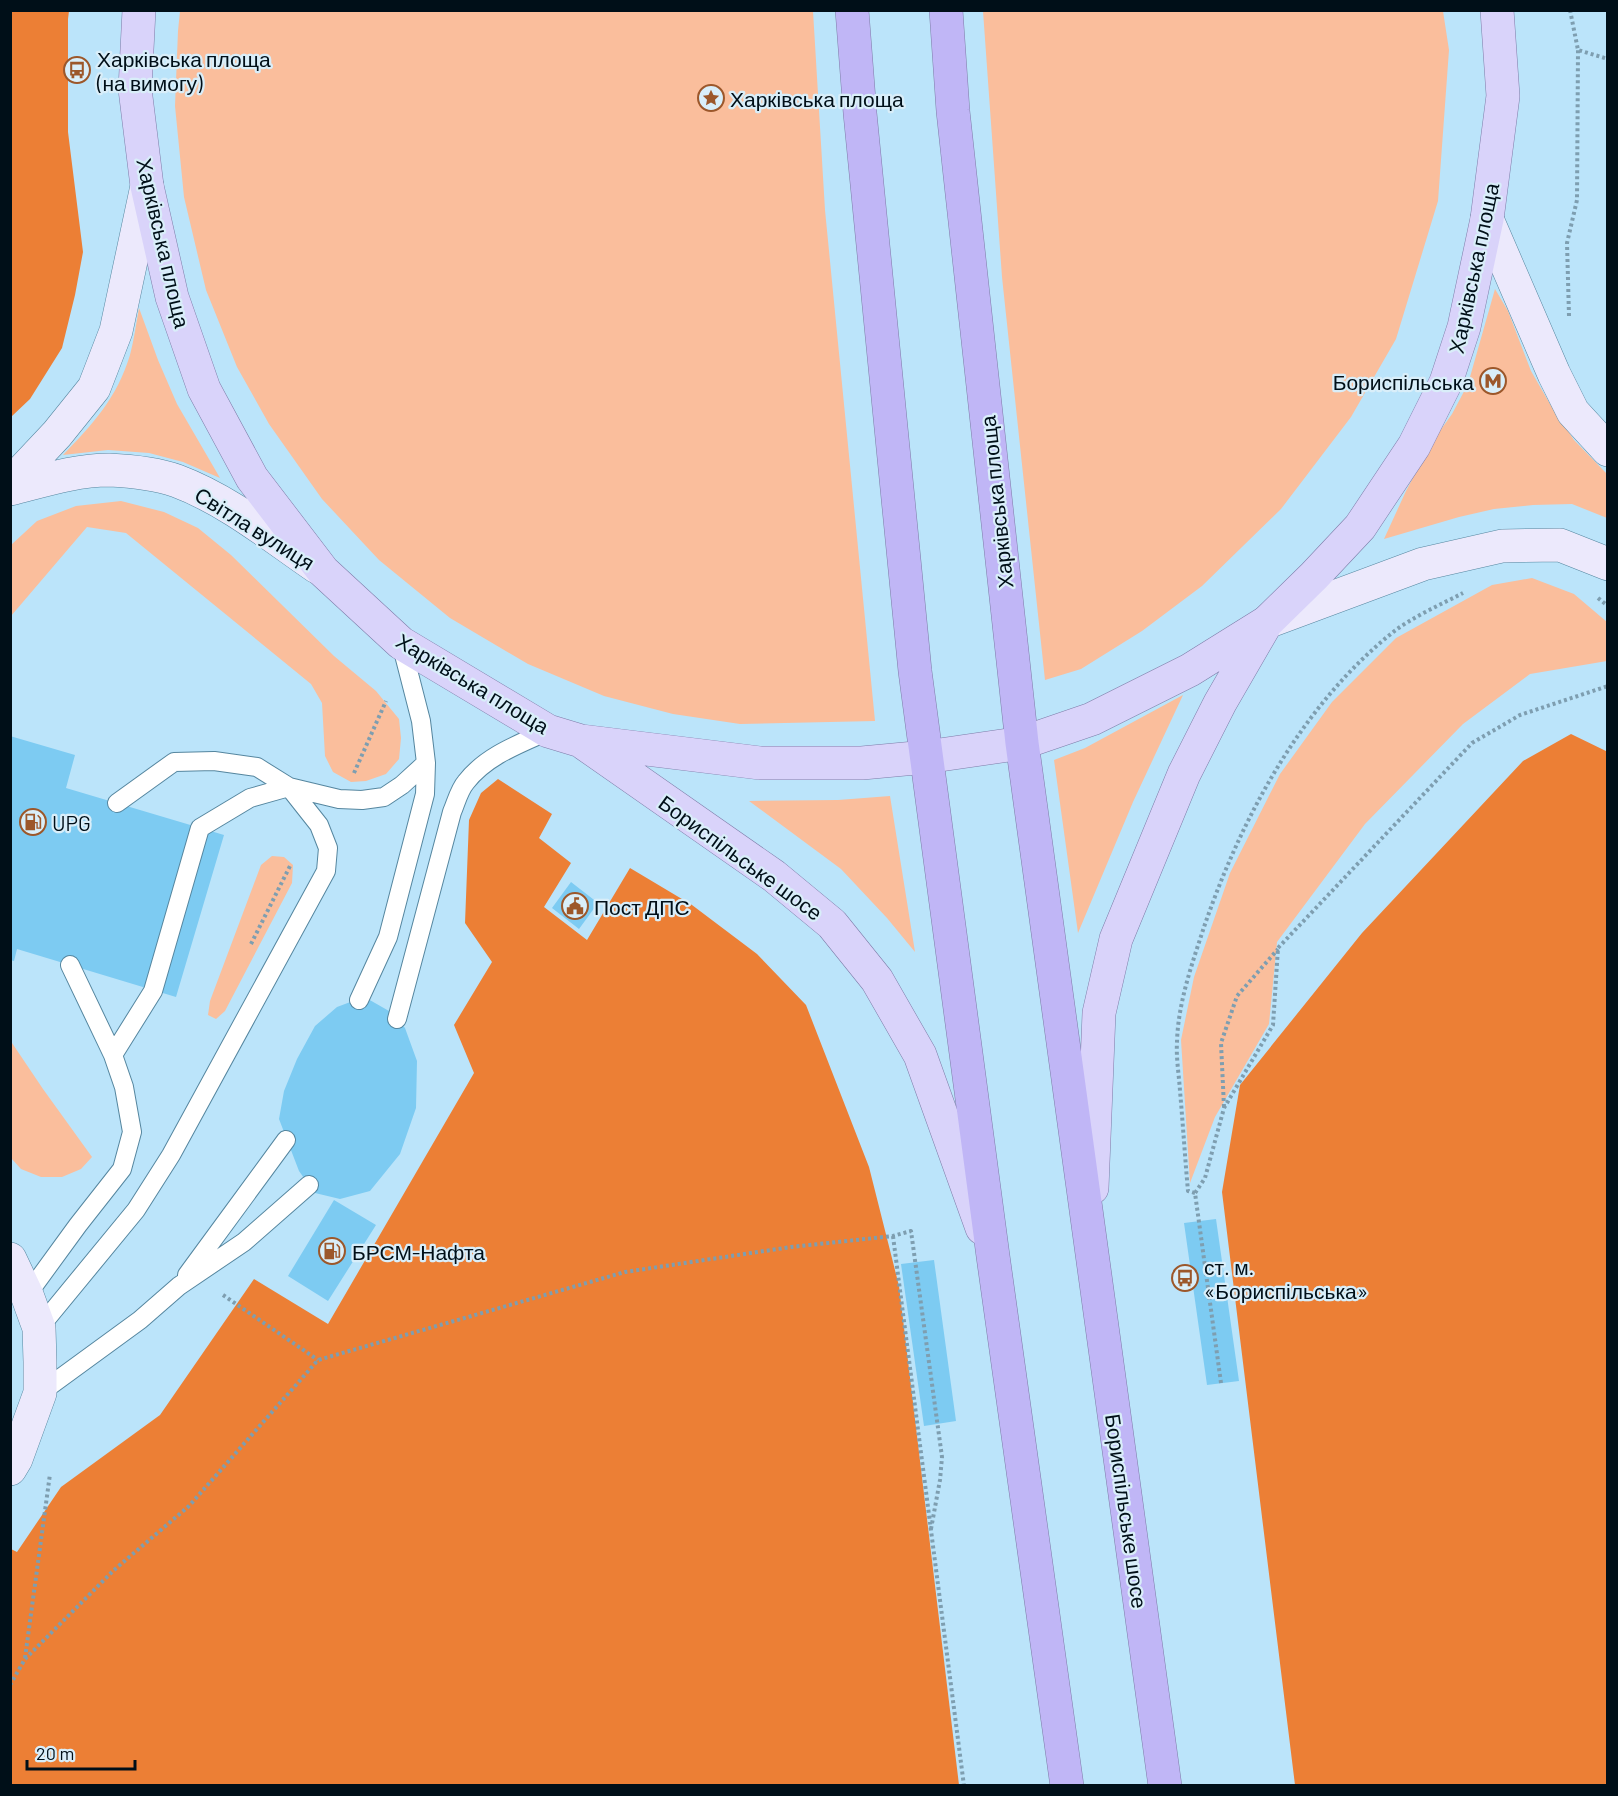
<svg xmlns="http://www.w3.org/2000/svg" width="1618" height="1796" font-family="Barlow,sans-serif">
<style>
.green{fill:#fabe9c}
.forest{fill:#ec7f35}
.building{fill:#7dcbf2}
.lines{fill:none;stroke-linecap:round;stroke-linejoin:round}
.lane-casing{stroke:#55869f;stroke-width:20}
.secondary-casing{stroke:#55869f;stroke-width:34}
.primary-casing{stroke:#7d7ca8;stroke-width:34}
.highway-casing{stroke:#7d7ca8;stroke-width:34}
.path{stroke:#7e9eb0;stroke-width:4;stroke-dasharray:3 3;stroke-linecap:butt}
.lane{stroke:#fff;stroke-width:18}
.secondary{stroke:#ece9fc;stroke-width:33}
.primary{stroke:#d9d3fa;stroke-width:33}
.highway{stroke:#c0b6f6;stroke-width:33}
.labels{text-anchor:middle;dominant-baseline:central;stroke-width:4.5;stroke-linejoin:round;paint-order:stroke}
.poi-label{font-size:21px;fill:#000f18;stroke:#d9eef9;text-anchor:start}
.street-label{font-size:21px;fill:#000f18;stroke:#d9eef9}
</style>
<rect width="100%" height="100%" fill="#bbe4fa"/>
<!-- green -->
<path class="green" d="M180,11H813L825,210L875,721L740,724L673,714L604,696L528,664L450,618L379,560L322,499L269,424L237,367L206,290L184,197L175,106L178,31Z
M983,11H1443L1449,50L1438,201L1396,339L1351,417L1281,509L1202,586L1142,631L1081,669L1045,680L1002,277Z
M1495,289L1508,311L1531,371L1550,404L1574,440L1607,474V518L1572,504L1533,505L1494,509L1459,517L1384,539L1406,491L1432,442L1452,414L1468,384Z
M139,308L158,360L177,404L220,478L183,462L149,453L108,450L63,455C93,424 117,398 130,355C134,340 136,324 139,308Z
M121,501L164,512L198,528L231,555L334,656L376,691L399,719L401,738L399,759L386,774L366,781L351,782L333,772L325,756L322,703L311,684L126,533L87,527L11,616V545L37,521L76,506Z
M1532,578L1574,594L1607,622V661L1530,674L1463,724L1365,824L1277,942L1269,1024L1215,1117L1190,1183L1181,1040L1194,977L1230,873L1280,774L1332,702L1396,638L1492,585Z
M1183,695L1133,802L1078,933L1054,760L1085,748Z
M890,796L915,952L887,918L841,869L749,801L838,800Z
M272,856L284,857L293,865L292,883L225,1011L216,1019L208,1015L210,1001L261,865Z
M10,1040L43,1089L92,1157L81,1169L62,1177H41L21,1169L11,1158Z"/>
<!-- forest -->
<path class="forest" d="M11,10L69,11L68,19V132L83,252L75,295L62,348L30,399L11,417Z
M1571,734L1608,752L1607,1785H1295L1222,1192L1240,1085L1362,933L1523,761Z
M498,779L552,814L539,838L571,863L544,907L587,940L630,868L692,905L757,954L806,1005L869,1167L899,1286L959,1785H11V1549L17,1552L61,1487L160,1415L254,1279L328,1324L474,1073L454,1025L492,962L465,923L469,820L481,793Z"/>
<!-- building -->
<path class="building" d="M10,736L75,755L66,788L224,835L176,997L17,949L14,961L10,960Z
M571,882L598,903L579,929L552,908Z
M368,999L389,1011L405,1028L417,1061L416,1108L400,1154L370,1191L340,1199L315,1193L309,1185L299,1171L279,1119L284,1091L297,1059L315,1026L337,1007L353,1001Z
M334,1200L376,1225L328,1301L288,1276Z
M1216,1219L1239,1381L1207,1385L1184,1223Z
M934,1260L956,1421L924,1426L901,1264Z"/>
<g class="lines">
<defs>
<path id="lane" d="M359,1000L388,937L425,794L426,763L421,721L401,643
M397,1019L452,812C456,803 459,790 466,782C486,756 519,744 548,731
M113,1055L153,991L200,828L250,798L289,787L339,799L362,800L384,797L402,785L426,763
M187,1275L286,1140
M27,1295L78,1225L122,1169L132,1132L124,1087L113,1055L70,965
M39,1328L136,1210L171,1155L326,871L328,848L319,825L289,787L257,767L214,761L174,762L117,803
M40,1393L140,1320L179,1286L244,1242L309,1185"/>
<path id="secondary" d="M1487,219L1554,374L1573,412L1608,450
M10,484L57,434L94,388L116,331L147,186
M10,489C42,481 76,470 109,470C131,471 157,474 177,481C228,500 273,537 317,567
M1267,622L1423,564L1502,546L1560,545L1608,564
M10,1259L27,1295L39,1328L40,1362V1393L16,1459L10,1469"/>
<path id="primary" d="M139,10L135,89L147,186L172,297L204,389L252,478L323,571L401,643L548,731L581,741L760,763H862L926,757L1022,743L1092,719L1190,670L1267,622L1314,576L1360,527L1414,446L1446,382L1464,327L1487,219L1503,96L1497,10
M585,744L774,876L832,924L877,980L920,1055L982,1228
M1092,1188L1099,1013L1116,939L1184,774L1220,703L1264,627"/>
<path id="highway" d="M852,10L860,113L915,671L993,1256L1067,1786
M946,10L953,111L1022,743L1165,1786"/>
</defs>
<!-- lane casing -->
<use href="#lane" class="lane-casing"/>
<!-- secondary casing -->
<use href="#secondary" class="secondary-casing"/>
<!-- primary casing -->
<use href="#primary" class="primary-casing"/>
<!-- highway casing -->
<use href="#highway" class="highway-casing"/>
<!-- path -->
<path class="path" d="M1570,10L1578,50L1608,59
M1569,316L1567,243L1577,200L1578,50
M1598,598L1608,606
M354,773L386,701
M251,944L291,864
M1224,1107L1221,1043L1237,996L1278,949
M1195,1193L1188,1191C1185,1158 1183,1125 1180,1091C1179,1075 1176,1058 1177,1042C1178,1003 1192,964 1204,927C1241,819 1301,706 1392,633C1412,617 1440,605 1463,593
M893,1236L964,1786
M223,1295L318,1360
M1221,1383L1195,1193L1205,1178L1224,1108L1273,1025L1278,948L1472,743L1520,715L1608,686
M25,1658L50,1474
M10,1685L25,1659L114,1570L189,1506L318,1360L625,1272L791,1247L893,1236L911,1231L942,1457L940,1480L931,1529"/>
<!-- lane -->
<use href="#lane" class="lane"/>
<!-- secondary -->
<use href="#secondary" class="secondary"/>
<!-- primary -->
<use href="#primary" class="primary"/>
<!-- highway -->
<use href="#highway" class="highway"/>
</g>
<!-- icons -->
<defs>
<symbol id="bus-ring" viewBox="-11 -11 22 22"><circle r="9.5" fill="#d9eef9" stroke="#9c572a" stroke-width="1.5"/><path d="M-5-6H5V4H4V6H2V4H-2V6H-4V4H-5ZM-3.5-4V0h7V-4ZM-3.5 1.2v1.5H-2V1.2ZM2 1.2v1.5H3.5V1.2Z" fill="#9c572a"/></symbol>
<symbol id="sight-ring" viewBox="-11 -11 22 22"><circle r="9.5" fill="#d9eef9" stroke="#9c572a" stroke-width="1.5"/><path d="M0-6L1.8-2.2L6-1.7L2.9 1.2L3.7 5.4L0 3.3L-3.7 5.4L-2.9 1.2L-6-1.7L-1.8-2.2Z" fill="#9c572a"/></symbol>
<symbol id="metro-ring" viewBox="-11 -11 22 22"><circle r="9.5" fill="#d9eef9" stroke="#9c572a" stroke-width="1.5"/><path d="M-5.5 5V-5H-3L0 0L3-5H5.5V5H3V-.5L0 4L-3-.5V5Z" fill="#9c572a"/></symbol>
<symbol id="fuel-ring" viewBox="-11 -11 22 22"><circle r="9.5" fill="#d9eef9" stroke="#9c572a" stroke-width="1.5"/><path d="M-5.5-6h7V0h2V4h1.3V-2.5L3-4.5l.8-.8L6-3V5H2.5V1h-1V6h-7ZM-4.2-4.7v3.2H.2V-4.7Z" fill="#9c572a"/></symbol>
<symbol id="civic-ring" viewBox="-11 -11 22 22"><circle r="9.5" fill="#d9eef9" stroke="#9c572a" stroke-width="1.5"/><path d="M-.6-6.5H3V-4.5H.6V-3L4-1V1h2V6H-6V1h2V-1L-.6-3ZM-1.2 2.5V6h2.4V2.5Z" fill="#9c572a"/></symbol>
</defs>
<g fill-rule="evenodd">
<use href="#bus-ring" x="62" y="55" width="30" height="30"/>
<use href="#sight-ring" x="696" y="83" width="30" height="30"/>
<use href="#metro-ring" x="1478" y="366" width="30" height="30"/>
<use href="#fuel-ring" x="18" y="807" width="30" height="30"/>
<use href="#civic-ring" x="560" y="891" width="30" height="30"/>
<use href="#fuel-ring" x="317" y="1236" width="30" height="30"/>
<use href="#bus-ring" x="1170" y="1263" width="30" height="30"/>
</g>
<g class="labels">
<!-- poi labels -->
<g class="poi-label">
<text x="97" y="58">Харківська площа<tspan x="97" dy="24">(на вимогу)</tspan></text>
<text x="730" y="98">Харківська площа</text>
<text x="1474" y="381" text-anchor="end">Бориспільська</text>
<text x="52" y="822">UPG</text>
<text x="594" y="906">Пост ДПС</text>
<text x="352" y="1251">БРСМ-Нафта</text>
<text x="1204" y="1266">ст. м.<tspan x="1204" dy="24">«Бориспільська»</tspan></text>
</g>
<!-- street labels -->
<g class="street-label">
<text transform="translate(164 243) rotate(77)">Харківська площа</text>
<text transform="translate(1473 268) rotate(-78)">Харківська площа</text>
<text transform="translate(996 502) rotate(-96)">Харківська площа</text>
<text transform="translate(255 528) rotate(32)">Світла вулиця</text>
<text transform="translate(473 683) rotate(31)">Харківська площа</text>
<text transform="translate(741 857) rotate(36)">Бориспільське шосе</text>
<text transform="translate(1127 1511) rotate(82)">Бориспільське шосе</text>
</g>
</g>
<!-- border -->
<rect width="1618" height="1796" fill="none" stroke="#000f18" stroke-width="24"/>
<!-- scale -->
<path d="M27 1760v9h108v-9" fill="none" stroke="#000f18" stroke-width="3"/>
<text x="36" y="1760" font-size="18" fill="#000f18" stroke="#d9eef9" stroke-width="4.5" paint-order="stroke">20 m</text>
</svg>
